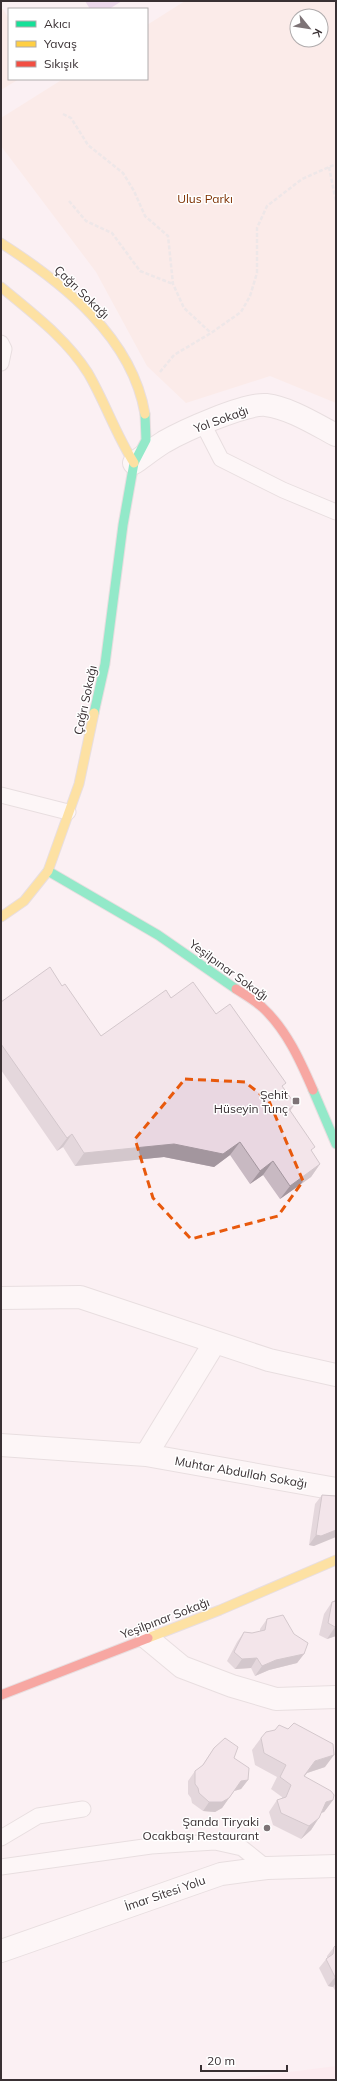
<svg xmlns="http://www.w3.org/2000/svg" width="337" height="2081" font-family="Mulish,sans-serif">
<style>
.built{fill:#fce5eb}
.green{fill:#fbe4de;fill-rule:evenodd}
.water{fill:#dabae2}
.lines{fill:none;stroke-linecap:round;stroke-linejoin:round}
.lane-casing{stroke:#d1c8ca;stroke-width:17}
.street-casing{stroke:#d1c8ca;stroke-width:24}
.fast-casing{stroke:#d1c8ca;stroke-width:11}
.slow-casing{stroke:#d1c8ca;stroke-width:11}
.jam-casing{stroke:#d1c8ca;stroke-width:11}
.path{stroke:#dddbdb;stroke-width:2.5;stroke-dasharray:4 2;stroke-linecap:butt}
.lane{stroke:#fefdfd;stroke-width:15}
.street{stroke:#fefdfd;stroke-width:22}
.fast{stroke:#16e098;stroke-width:9}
.slow{stroke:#ffcf43;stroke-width:9}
.jam{stroke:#f24e42;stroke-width:9}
.wall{fill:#c8b9c2}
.shaded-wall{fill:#a3969e}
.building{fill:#e9d7e1;stroke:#a3969e}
.marked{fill:none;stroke:#e8590c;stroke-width:3;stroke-dasharray:8 5;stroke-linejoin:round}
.poi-dot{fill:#7d7376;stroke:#fff;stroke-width:1.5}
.labels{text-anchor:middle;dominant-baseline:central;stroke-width:3;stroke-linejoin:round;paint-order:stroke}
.park-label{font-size:12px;fill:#7d3000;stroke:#fff}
.street-label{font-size:12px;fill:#393033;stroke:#fff}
.poi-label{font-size:12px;fill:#393033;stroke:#fff;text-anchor:end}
</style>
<rect width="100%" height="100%" fill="#fbf0f3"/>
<!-- built -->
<path class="built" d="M336,2066V2080H226Z"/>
<!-- green -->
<path class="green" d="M185,1H336V403L270,376L186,403L147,366L96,272L1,146V118L63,79H147V25ZM297,16H321V40H297Z
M3,9L9,19V79H19L1,90V10Z"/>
<!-- water -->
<path class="water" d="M85,1H122L109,9H90Z"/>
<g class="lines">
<defs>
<path id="lane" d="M1,343L4,349L1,363
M203,424L221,459L283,490L336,512
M1,795L68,812
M1,1838L38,1816L83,1809
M1,1867L151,1846L215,1842L242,1848L267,1868"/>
<path id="street" d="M134,463C144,456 153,449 164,442C183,431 245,403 266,405C290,408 315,424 336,435
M1,1298L80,1297L269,1360L336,1375
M1,1445L146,1455L336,1489
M146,1455L215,1342
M147,1638L182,1667L232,1686L276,1699L336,1697
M1,1951L221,1874L267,1868L336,1866"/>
<path id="fast" d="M94,713L105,664L123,525L134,463L146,440L145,414
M48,871L158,935L236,989
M313,1090L336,1144"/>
<path id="slow" d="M1,243C63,283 132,337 145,414
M1,287C32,313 66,338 88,373C105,402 116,435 134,463
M1,917L24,901L48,871L79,784L94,713
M148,1638L220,1610L336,1560"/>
<path id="jam" d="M236,989C245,995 254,1000 262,1007C286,1029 300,1060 313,1090
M1,1695L148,1638"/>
</defs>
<!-- lane casing -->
<use href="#lane" class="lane-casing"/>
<!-- street casing -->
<use href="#street" class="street-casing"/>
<!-- fast casing -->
<use href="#fast" class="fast-casing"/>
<!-- slow casing -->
<use href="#slow" class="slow-casing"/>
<!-- jam casing -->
<use href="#jam" class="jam-casing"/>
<!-- path -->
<path class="path" d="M63,114L71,118L88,145L123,173L134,191L145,216L168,236L173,284L184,308L211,333
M329,167L336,202
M69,201L86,221L112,233L140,271L173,284
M160,372L174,355L211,333L241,312L250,296L257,273V228L267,206L302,179L336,164"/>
<!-- lane -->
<use href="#lane" class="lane"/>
<!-- street -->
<use href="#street" class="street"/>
<!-- fast -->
<use href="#fast" class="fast"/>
<!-- slow -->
<use href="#slow" class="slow"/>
<!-- jam -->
<use href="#jam" class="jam"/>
</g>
<!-- wall -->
<path class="wall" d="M62,986L101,1036L171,998L216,1014L283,1088L290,1111L312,1152L320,1164L311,1177L280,1199L263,1175L250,1184L230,1155L214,1167L164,1157L75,1166L63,1147L57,1151L1,1070V1002Z
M322,1495L336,1496L314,1546L309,1545L315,1504Z
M336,1598V1636L327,1639L319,1635L324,1614L332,1602L334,1601Z
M267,1619L304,1654L297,1663L269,1670L255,1676L251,1668L235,1669L227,1661L237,1642L244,1632L252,1633L260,1632V1629Z
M261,1738L325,1767L307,1773L304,1777L333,1800L324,1812L321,1813L311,1830L301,1839L273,1825L269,1812L277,1800L282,1799V1797L271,1789L277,1777L255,1765L252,1750Z
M214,1748L234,1758L248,1780L241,1789L234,1791L222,1808L215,1812L203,1811L192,1803L191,1798L188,1794V1781L195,1771L202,1766Z
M336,1945V1992L333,1987L328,1986L319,1968L327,1958V1956L334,1947Z"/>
<!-- shaded-wall -->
<path class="shaded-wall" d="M295,1104L285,1118L289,1109Z
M72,1134L63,1147L57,1151L67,1138Z
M240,1142L230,1155L214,1167L164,1157L75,1166L84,1153L174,1144Z
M273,1161L263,1175L250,1184L260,1171Z
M320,1164L311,1177L280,1199L290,1186Z
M336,1530V1537L314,1546L309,1545L316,1535Z
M335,1627H336V1636L327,1639Z
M304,1654L297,1663L269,1670L255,1676L262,1666L276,1660Z
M257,1658L251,1668L235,1669L242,1659Z
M334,1755L325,1767L307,1773L295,1788L315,1761Z
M248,1780L241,1789L234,1791L222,1808L215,1812L203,1811L209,1802L241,1781Z
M333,1800L324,1812L318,1814L326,1802Z
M319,1818L311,1830L301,1839L309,1826Z
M335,1977H336V1983L333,1987L328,1986Z"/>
<!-- building -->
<path class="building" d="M50,967L62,986L65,984L101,1036L166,990L171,998L193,982L216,1014L230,1004L286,1083L282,1086L295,1104L289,1109L315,1147L311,1150L320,1164L290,1186L273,1161L260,1171L240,1142L223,1154L174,1144L84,1153L72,1134L67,1138L1,1044V1002Z
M322,1495L336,1496V1530L321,1536L316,1535Z
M336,1601V1627H335L328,1623L332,1602Z
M283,1615L294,1634L308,1643L304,1654L276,1660L262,1666L257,1658L242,1659L234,1652L244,1632L252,1633L265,1630L267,1619Z
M294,1723L333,1744L334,1755L315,1761L304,1776L331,1791L334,1795L333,1800L326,1802L319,1818L309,1826L281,1813L277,1800L286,1797L291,1785L280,1777L286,1765L264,1753L261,1738L266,1732L275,1730L279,1725L288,1729Z
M225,1738L238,1747L234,1758L249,1768L248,1780L241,1781L229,1798L222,1802H209L199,1793L198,1788L195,1784V1771L203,1765L214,1748Z
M336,1945V1977H335L326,1959L333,1954L334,1947Z"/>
<!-- marked area -->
<path d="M0 0H337V2081H0ZM185,1079L245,1082L269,1101L303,1181L278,1216L191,1239L153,1198L135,1139Z" fill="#fbf0f3" fill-opacity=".55" fill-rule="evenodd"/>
<path class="marked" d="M185,1079L245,1082L269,1101L303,1181L278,1216L191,1239L153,1198L135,1139Z"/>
<!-- markers -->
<g class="poi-dot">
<rect x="292" y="1097" width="8" height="8" rx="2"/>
<circle cx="267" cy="1828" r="4"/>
</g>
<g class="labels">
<!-- park labels -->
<g class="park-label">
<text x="205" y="198">Ulus Parkı</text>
</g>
<!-- street labels -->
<g class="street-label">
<text transform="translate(82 292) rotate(44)">Çağrı Sokağı</text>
<text transform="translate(221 419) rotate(-20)">Yol Sokağı</text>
<text transform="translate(85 700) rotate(-78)">Çağrı Sokağı</text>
<text transform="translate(229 970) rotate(36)">Yeşilpınar Sokağı</text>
<text transform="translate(241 1472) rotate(10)">Muhtar Abdullah Sokağı</text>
<text transform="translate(165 1618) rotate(-21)">Yeşilpınar Sokağı</text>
<text transform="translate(165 1893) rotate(-19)">İmar Sitesi Yolu</text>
</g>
<!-- poi labels -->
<g class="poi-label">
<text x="288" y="1094">Şehit<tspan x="288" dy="14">Hüseyin Tunç</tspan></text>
<text x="259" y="1821">Şanda Tiryaki<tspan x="259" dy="14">Ocakbaşı Restaurant</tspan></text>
</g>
</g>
<!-- border -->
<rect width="337" height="2081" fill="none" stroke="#393033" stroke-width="4"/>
<!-- legend -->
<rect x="8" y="8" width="140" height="72" fill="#ffffff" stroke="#b0acad"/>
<rect x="16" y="21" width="20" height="6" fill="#16e098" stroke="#b0acad"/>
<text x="44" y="28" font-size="12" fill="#393033">Akıcı</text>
<rect x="16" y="41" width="20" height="6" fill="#ffcf43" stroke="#b0acad"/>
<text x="44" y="48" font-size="12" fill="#393033">Yavaş</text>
<rect x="16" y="61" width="20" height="6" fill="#f24e42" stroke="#b0acad"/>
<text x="44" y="68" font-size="12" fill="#393033">Sıkışık</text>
<!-- north arrow -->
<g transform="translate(309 28) rotate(120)"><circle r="19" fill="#ffffff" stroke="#b0acad"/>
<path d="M0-3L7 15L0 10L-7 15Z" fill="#7d7376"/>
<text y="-6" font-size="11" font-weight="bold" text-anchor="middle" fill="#393033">K</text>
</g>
<!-- scale -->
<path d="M201 2065v6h86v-6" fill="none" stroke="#393033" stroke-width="2"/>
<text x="207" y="2065" font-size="12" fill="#393033" stroke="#ffffff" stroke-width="3" paint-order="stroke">20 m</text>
</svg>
